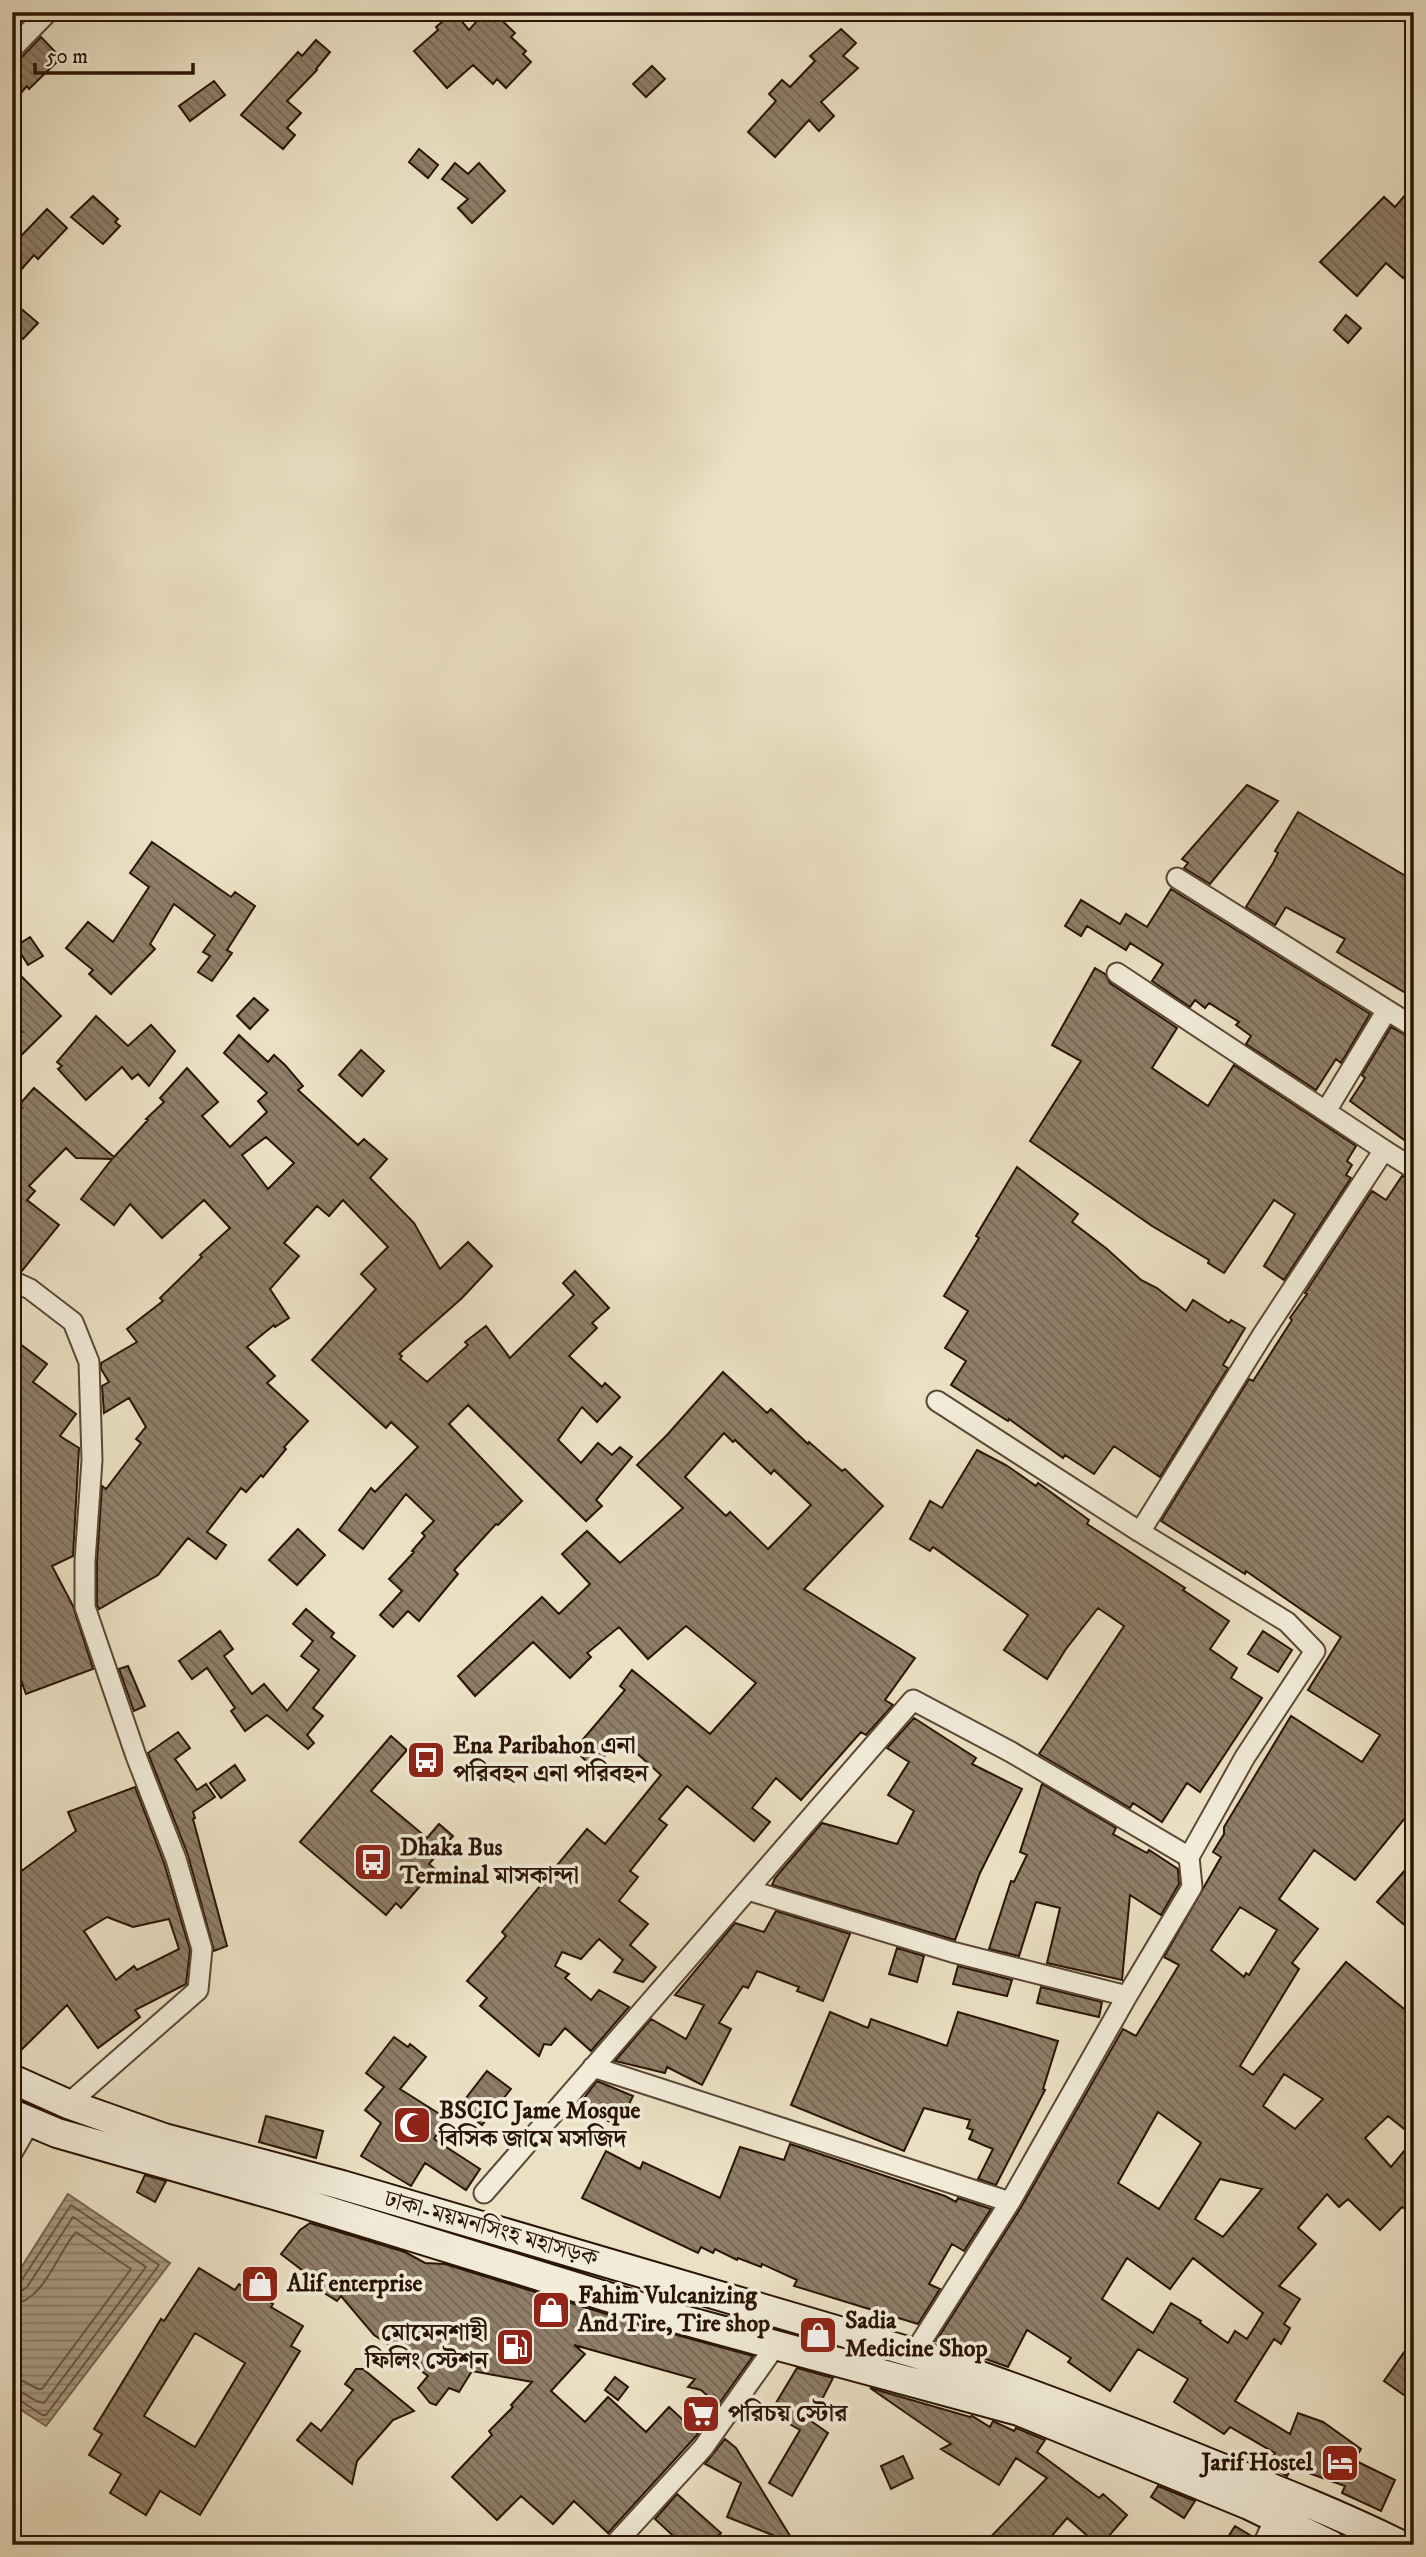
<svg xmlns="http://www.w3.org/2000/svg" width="1426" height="2557" font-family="'IM FELL DW Pica','Noto Serif Bengali',serif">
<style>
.water{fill:url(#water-rules);stroke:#766550;stroke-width:2}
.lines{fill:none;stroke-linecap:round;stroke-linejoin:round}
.shore{stroke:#6a5844;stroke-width:2}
.building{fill:url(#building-back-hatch);stroke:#2a1405;stroke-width:2;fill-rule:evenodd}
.street-casing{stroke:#5a4734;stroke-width:23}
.secondary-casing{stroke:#2a1405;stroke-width:32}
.street{stroke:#f1ebd8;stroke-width:19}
.secondary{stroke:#f1ebd8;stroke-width:28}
.labels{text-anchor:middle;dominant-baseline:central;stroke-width:7;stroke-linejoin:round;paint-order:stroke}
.poi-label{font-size:24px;font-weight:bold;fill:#2a1405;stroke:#f1ebd8;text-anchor:start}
.street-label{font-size:24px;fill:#2a1405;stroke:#f1ebd8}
</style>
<defs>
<pattern id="water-rules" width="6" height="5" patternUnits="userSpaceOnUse" patternTransform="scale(1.75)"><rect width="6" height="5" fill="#a99b82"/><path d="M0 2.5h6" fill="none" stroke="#8a7d68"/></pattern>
<pattern id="building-back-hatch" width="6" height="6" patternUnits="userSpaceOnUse" patternTransform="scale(1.75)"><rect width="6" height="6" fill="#8e7e68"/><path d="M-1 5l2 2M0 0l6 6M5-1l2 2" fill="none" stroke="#746654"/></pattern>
</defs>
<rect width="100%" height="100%" fill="#eae0c3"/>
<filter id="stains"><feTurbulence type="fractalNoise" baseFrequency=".00286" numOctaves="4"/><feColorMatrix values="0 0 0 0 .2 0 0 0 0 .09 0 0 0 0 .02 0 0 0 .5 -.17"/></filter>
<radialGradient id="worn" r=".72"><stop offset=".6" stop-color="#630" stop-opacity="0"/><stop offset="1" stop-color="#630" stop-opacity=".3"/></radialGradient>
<!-- water -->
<path class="water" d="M68,2194L170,2263L46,2426L12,2404V2282Z"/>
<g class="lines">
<!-- shore -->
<path class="shore" d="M12,2285L21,2281L71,2205L159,2265L46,2415H42L18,2399L12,2398
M12,2293L20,2292L27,2287L73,2217L146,2267L44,2403C33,2403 25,2390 12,2390
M12,2304C43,2303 57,2253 76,2232L131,2269L42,2389H38L23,2381L12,2379"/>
</g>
<!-- building -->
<path class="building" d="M454,12L469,30L485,12H493L515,33L511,37L526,51L523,54L531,62L506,88L497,79L493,84L473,65L447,88L414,51L438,30L436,27Z
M841,29L856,43L843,56L858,68L821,102L834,116L819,131L809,120L775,157L748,132L776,101L769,94L782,80L790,87L815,61L810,56Z
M41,37L61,58L29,89L27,86L12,103V61L21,58Z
M316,40L330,52L316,69L317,70L287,101L301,113L287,128L295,135L283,149L241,115L298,52L302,56Z
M652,66L665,79L646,97L633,84Z
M214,81L225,95L190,121L179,106Z
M419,149L438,165L428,178L409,162Z
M455,163L468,174L479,163L505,191L472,223L458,208L468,199L442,179Z
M1414,185V265L1403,278L1386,263L1357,296L1320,262L1384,197L1395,207Z
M93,196L118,219L115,222L120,226L103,244L71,217Z
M47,209L67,228L38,259L34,255L12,280V246Z
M12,301L38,323L23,339L12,330Z
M1346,315L1361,328L1348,343L1334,330Z
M1247,785L1278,801L1210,884L1184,868L1188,863L1182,859Z
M1298,812L1414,881V998L1337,952L1345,939L1286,907L1275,925L1246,907L1273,863L1278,853L1275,851Z
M152,842L231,897L235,892L255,906L227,950L232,953L212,981L198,972L210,956L203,952L215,935L174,904L150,944L155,949L111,994L89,974L93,970L66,948L88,922L113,942L149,887L130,873Z
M1171,889L1370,1014L1341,1063L1336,1059L1316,1090L1246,1044L1251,1036L1236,1025L1239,1022L1209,1003L1205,1008L1195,1000L1190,1007L1152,981L1163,964L1130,943L1126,950L1087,926L1081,936L1065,926L1081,900L1120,924L1126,914L1147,927Z
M30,937L43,956L28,965L16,946Z
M12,967L61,1016L12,1064V1041L22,1032L12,1023Z
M1095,968L1105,974L1110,983L1177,1028L1152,1068L1208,1106L1234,1065L1356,1146L1347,1161L1352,1165L1346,1175L1351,1178L1284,1280L1264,1266L1295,1214L1274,1200L1224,1273L1208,1263L1209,1260L1152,1226L1030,1141L1081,1061L1052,1045Z
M254,998L268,1010L250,1029L237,1016Z
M96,1016L128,1046L151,1025L175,1051L149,1086L138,1074L132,1079L122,1067L86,1100L58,1069L62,1066L57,1062Z
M1391,1027L1414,1039V1147L1350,1101L1365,1078L1362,1075Z
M239,1035L268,1062L274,1055L285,1065L303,1086L298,1090L358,1145L364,1139L387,1159L370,1178L414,1223L440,1269L468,1242L492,1266L462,1298L399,1354L402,1356L400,1359L427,1382L468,1345L465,1342L486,1326L510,1358L574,1295L563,1283L575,1271L609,1308L592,1323L597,1328L569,1356L602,1387L605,1383L620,1397L597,1422L582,1407L558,1440L581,1463L598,1443L612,1455L620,1447L632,1457L596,1500L602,1506L586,1521L468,1405L449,1424L522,1501L498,1525L496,1524L454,1570L458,1574L419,1621L408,1611L393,1627L380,1615L402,1591L389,1579L414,1552L412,1551L425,1536L422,1533L434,1521L406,1494L363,1549L339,1530L371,1488L375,1492L418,1447L391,1422L386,1428L312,1360L376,1289L361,1274L388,1247L343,1200L329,1216L317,1206L284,1243L299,1256L270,1289L289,1318L275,1327L274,1325L247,1347L275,1376L267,1383L308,1421L284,1447L286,1449L263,1477L261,1475L246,1492L241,1488L207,1532L226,1545L216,1559L188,1538L158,1575L99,1609L97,1605V1561L102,1486L106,1489L141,1443L136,1439L146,1427L129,1398L104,1413L102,1386L109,1382L101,1369V1363L137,1342L127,1329L163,1301L160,1298L202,1257L200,1255L230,1228L204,1200L162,1238L130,1204L114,1225L81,1199L112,1159L76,1158L66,1148L29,1186L35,1191L27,1200L59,1225L21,1272L12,1269V1118L22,1108L19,1105L34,1088L114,1157L148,1120L146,1119L164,1102L160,1098L187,1068L218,1102L202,1116L230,1147L267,1112L258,1101L267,1093L224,1053ZM266,1137L294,1163L268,1189L242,1155Z
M361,1050L384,1071L362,1096L339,1075Z
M1017,1167L1078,1214L1072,1222L1107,1249L1141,1280L1157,1288L1186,1311L1193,1300L1229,1323L1231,1320L1245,1328L1223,1365L1228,1368L1160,1477L1114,1446L1094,1474L1065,1455L1063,1458L1009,1419L1008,1421L951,1385L966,1361L945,1348L968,1311L944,1296L979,1238L976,1236Z
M1402,1176L1414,1181V1640L1405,1655L1414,1660V1807L1355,1880L1314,1850L1279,1899L1318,1929L1292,1963L1299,1969L1240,2066L1253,2075L1346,1962L1414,2017V2137L1388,2116L1365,2138L1391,2167L1414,2139V2214L1402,2207L1380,2230L1348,2199L1339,2207L1327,2194L1298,2228L1316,2244L1279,2286L1300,2299L1284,2324L1290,2328L1281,2344L1274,2339L1235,2401L1290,2434L1298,2413L1323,2422L1361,2449L1354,2460L1395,2480L1381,2511L1342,2493L1345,2486L1292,2467L1287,2476L1268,2465L1275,2453L1230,2427L1224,2434L1174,2402L1188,2379L1138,2349L1110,2391L1068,2362L1071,2358L1027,2330L1008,2367L936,2341L1020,2209L1123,2029L1136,2036L1179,1965L1164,1957L1221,1857L1213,1852L1224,1834V1827L1291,1716L1362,1762L1380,1735L1308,1690L1341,1637L1246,1571L1245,1574L1161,1521L1249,1379L1253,1381L1292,1320L1290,1318L1307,1294L1305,1293L1372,1191L1386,1200ZM1240,1907L1277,1930L1249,1975L1246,1973L1244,1977L1211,1950ZM1284,2074L1323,2099L1295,2129L1263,2106ZM1158,2112L1201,2143L1159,2209L1118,2183ZM1220,2179L1262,2189L1223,2237L1195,2219ZM1127,2258L1170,2289L1193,2258L1263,2313L1247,2339L1235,2331L1228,2343L1200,2323L1201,2321L1171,2303L1153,2333L1102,2299Z
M12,1338L47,1364L33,1382L76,1414L60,1436L79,1448L73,1556L52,1566L73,1606L93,1669L26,1694L12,1655Z
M723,1372L767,1413L771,1409L808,1444L809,1442L842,1471L845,1469L883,1506L804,1589L915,1658L885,1700L893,1705L866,1735L861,1732L801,1800L776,1778L752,1808L770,1822L754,1841L687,1786L659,1819L667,1825L630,1871L638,1877L619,1901L648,1924L630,1945L656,1967L643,1982L614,1972L623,1960L599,1939L581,1959L562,1952L555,1966L569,1974L565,1978L591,2000L599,1990L629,2007L591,2051L565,2028L551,2045L544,2044L539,2056L480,2006L487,1998L467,1981L506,1936L502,1932L587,1829L605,1844L661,1775L620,1738L594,1768L574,1750L625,1690L620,1686L632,1670L710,1734L756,1683L686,1626L648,1659L619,1627L587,1653L591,1657L570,1678L533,1642L475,1696L458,1676L542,1597L559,1614L590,1584L562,1554L587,1531L620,1563L683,1508L637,1465L667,1435ZM724,1433L733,1442L735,1440L771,1474L774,1470L811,1505L768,1549L730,1512L726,1516L685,1477Z
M977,1450L1006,1465L1036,1486L1038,1483L1089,1520L1087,1524L1185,1588L1183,1590L1229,1621L1210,1649L1237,1668L1231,1678L1262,1698L1200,1792L1187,1783L1162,1822L1133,1803L1130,1808L1039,1754L1124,1626L1098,1608L1066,1649L1047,1679L1004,1650L1028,1615L933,1547L930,1551L910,1539L930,1501L942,1508Z
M298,1529L325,1555L297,1585L269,1560Z
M306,1609L334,1633L331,1637L355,1656L313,1708L323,1716L307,1735L314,1743L308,1749L267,1715L245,1731L231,1711L235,1708L207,1668L192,1679L179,1661L220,1631L233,1649L224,1656L252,1694L264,1684L287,1711L319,1670L301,1656L313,1641L293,1624Z
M1263,1631L1292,1650L1278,1672L1248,1654Z
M128,1666L145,1706L134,1711L119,1669Z
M914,1718L976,1758L972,1764L1022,1789L980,1873L955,1940L772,1885L775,1878L822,1823L897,1844L914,1811L888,1795L909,1762L887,1748Z
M178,1732L190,1748L175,1759L197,1790L206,1784L215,1797L193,1812L195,1818L193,1819L227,1946L214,1951L188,1855L148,1753Z
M391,1736L407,1750L371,1791L427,1838L439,1824L453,1836L429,1864L435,1869L401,1908L396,1903L386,1915L300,1842Z
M235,1765L245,1780L221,1798L210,1783Z
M1042,1784L1116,1828L1113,1834L1147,1853L1149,1850L1178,1869L1179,1884L1161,1915L1130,1895L1122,1980L1047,1963L1060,1908L1036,1902L1019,1956L989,1949L1011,1881L1014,1882L1027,1855L1020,1852Z
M135,1787L164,1863L190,1950L186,1984L135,2010L140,2017L98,2048L67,2005L12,2059V1878L76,1831L68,1812ZM107,1917L133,1927L169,1919L179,1949L137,1970L134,1966L116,1980L84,1931Z
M1414,1860V1933L1377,1902Z
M776,1911L850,1934L823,2001L797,1991L799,1987L757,1971L748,1988L743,1986L719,2023L731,2029L702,2085L667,2067L665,2073L615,2061L651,2019L686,2039L704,2005L675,1995L735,1923L764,1932Z
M897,1948L924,1956L917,1982L889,1974Z
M958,1966L1012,1980L1007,1996L953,1984Z
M1041,1987L1102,2002L1099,2017L1037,2003Z
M830,2012L868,2028L871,2019L947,2046L958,2012L1058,2041L1043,2089L1045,2090L996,2185L978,2179L993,2149L969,2139L973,2130L967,2128L970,2120L924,2108L904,2151L791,2105Z
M394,2037L408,2047L410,2044L426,2057L400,2089L446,2118L434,2139L480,2169L466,2190L425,2163L411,2186L361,2156L381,2123L365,2110L384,2087L366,2073Z
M487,2071L511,2089L482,2125L459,2107Z
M597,2081L633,2096L618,2126L578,2106Z
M266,2116L323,2131L316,2158L259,2142Z
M790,2144L945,2196L956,2202L958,2198L991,2209L964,2251L952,2244L929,2284L940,2289L918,2324L794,2286L797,2280L762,2264L761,2267L738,2258L737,2260L715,2249L713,2253L701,2247L698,2253L582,2198L606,2151L640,2169L643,2162L720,2198L740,2147L784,2160Z
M145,2175L166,2181L155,2202L137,2192Z
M310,2223L405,2252L425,2263L445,2264L642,2325L653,2333L655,2329L753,2356L718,2405L701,2390L688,2387L695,2379L574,2345L585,2354L551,2391L585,2422L608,2397L646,2432L669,2407L698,2434L608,2533L574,2501L553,2524L521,2496L497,2520L452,2477L492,2435L489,2431L513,2407L511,2405L532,2382L472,2371L459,2392L449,2388L436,2405L430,2403L418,2388L428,2376L409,2362L411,2359L374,2335L341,2296L337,2301L321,2291L324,2287L281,2254L300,2230Z
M199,2268L235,2290L239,2284L273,2304L271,2307L303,2326L291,2346L300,2351L200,2515L160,2491L146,2515L110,2493L121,2474L89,2455L102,2434L94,2429L161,2319L164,2321ZM195,2333L245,2363L195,2447L144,2416Z
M1414,2338V2402L1384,2381Z
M797,2368L833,2378L811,2421L828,2433L792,2496L769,2483L800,2430L770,2413Z
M356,2369H363L414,2411L393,2420L357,2461L352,2484L297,2440L311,2423L321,2431L353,2390L345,2384Z
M615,2377L628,2387L618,2400L605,2390Z
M870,2388L970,2417L972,2416L990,2427L993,2421L1014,2431L1016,2428L1045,2440L1037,2452L1099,2498L1103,2494L1127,2515L1101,2545H1098L1067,2518L1044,2545H983L1047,2478L1016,2458L999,2485L941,2449L951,2444Z
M725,2439L736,2448L795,2544L727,2517L741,2483L705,2464Z
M903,2456L913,2478L891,2489L881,2466Z
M1158,2486L1195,2501L1184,2518L1151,2497Z
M677,2494L721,2533L710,2545H683L655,2519Z
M1235,2526L1253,2537L1251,2545H1223Z"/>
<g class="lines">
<defs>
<path id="street" d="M12,49L48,12
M1177,878L1387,1010L1326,1111
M1117,973L1384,1150L1263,1334L1140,1532
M1387,1010L1414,1027
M1384,1150L1414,1169
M12,1281L30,1289L73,1322L89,1362L92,1460L85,1561V1607L136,1756L176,1859L202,1949L198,1990L68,2104
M748,1890L952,1952L1127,1996
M593,2067L1010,2202
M12,2153L30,2122
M484,2193L913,1700L1011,1752L1189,1857
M914,2353L1010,2202L1127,1996L1192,1887L1189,1857L1245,1757L1315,1651L1287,1622L1140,1532L937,1401
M614,2545L703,2448L776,2345
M1263,2545L1275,2518"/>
<path id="secondary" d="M12,2079L68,2104L164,2138L342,2185L914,2353C1015,2387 1115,2425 1214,2465C1277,2490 1340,2515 1401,2545
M12,2114L57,2133L299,2202L683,2320L1019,2411L1249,2505L1331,2545"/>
</defs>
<!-- street casing -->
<use href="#street" class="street-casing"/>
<!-- secondary casing -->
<use href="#secondary" class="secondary-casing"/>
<!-- street -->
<use href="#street" class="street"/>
<!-- secondary -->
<use href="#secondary" class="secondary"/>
</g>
<!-- icons -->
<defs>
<symbol id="bus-square" viewBox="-11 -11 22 22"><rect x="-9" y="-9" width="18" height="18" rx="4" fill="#8f2418" stroke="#f1ebd8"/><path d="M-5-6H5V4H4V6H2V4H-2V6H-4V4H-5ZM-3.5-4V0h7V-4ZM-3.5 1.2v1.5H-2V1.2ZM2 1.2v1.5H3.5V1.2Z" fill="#fff"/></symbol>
<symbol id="mosque-square" viewBox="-11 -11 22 22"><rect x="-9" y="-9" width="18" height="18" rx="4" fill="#8f2418" stroke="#f1ebd8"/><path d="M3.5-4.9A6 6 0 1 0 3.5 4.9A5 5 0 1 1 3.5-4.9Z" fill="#fff"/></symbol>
<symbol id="shop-square" viewBox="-11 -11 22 22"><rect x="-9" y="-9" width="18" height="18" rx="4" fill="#8f2418" stroke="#f1ebd8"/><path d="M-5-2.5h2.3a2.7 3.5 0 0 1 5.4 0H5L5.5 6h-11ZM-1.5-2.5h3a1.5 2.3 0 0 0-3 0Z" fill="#fff"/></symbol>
<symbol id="fuel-square" viewBox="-11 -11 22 22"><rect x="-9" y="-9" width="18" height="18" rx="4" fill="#8f2418" stroke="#f1ebd8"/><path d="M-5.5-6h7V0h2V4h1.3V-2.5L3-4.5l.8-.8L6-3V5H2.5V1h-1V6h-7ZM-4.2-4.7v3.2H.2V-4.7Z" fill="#fff"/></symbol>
<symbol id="supermarket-square" viewBox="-11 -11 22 22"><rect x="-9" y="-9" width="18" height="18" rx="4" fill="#8f2418" stroke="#f1ebd8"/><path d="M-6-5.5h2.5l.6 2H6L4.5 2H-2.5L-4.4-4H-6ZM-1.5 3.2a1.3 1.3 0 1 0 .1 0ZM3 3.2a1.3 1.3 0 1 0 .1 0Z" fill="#fff"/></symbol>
<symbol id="hotel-square" viewBox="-11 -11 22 22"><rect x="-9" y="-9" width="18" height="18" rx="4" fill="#8f2418" stroke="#f1ebd8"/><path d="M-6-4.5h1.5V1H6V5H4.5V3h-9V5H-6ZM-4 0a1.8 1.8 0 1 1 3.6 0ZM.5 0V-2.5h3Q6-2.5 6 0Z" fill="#fff"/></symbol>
</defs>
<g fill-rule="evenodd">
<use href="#bus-square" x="404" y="1738" width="44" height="44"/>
<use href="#bus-square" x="351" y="1840" width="44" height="44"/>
<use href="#mosque-square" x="390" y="2103" width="44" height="44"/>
<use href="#shop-square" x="238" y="2262" width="44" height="44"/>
<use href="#shop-square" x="529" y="2288" width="44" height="44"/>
<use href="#shop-square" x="796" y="2313" width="44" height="44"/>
<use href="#fuel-square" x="493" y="2325" width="44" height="44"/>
<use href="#supermarket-square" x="679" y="2392" width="44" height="44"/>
<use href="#hotel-square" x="1318" y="2441" width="44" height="44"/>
</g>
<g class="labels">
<!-- poi labels -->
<g class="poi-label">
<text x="453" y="1746">Ena Paribahon এনা<tspan x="453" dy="28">পরিবহন এনা পরিবহন</tspan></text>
<text x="400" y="1848">Dhaka Bus<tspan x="400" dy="28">Terminal মাসকান্দা</tspan></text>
<text x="439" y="2111">BSCIC Jame Mosque<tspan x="439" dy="28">বিসিক জামে মসজিদ</tspan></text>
<text x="287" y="2284">Alif enterprise</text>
<text x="578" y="2296">Fahim Vulcanizing<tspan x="578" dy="28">And Tire, Tire shop</tspan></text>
<text x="845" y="2321">Sadia<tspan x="845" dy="28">Medicine Shop</tspan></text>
<text x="488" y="2333" text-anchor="end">মোমেনশাহী<tspan x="488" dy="28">ফিলিং স্টেশন</tspan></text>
<text x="728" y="2414">পরিচয় স্টোর</text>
<text x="1313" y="2463" text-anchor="end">Jarif Hostel</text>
</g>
<!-- street labels -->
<g class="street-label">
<text transform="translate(491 2229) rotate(16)">ঢাকা-ময়মনসিংহ মহাসড়ক</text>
</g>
</g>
<!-- margin -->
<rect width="1426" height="2557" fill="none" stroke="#eae0c3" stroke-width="42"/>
<rect x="14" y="14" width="1398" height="2529" fill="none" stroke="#2a1405" stroke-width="3.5"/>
<rect x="21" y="21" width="1384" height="2515" fill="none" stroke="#2a1405" stroke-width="2"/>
<!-- scale -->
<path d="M35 63v10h158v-10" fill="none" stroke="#2a1405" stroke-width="3.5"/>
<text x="46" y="63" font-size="21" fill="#2a1405" stroke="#f1ebd8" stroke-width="5" paint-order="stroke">50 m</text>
<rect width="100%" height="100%" filter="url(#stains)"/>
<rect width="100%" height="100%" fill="url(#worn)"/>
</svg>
